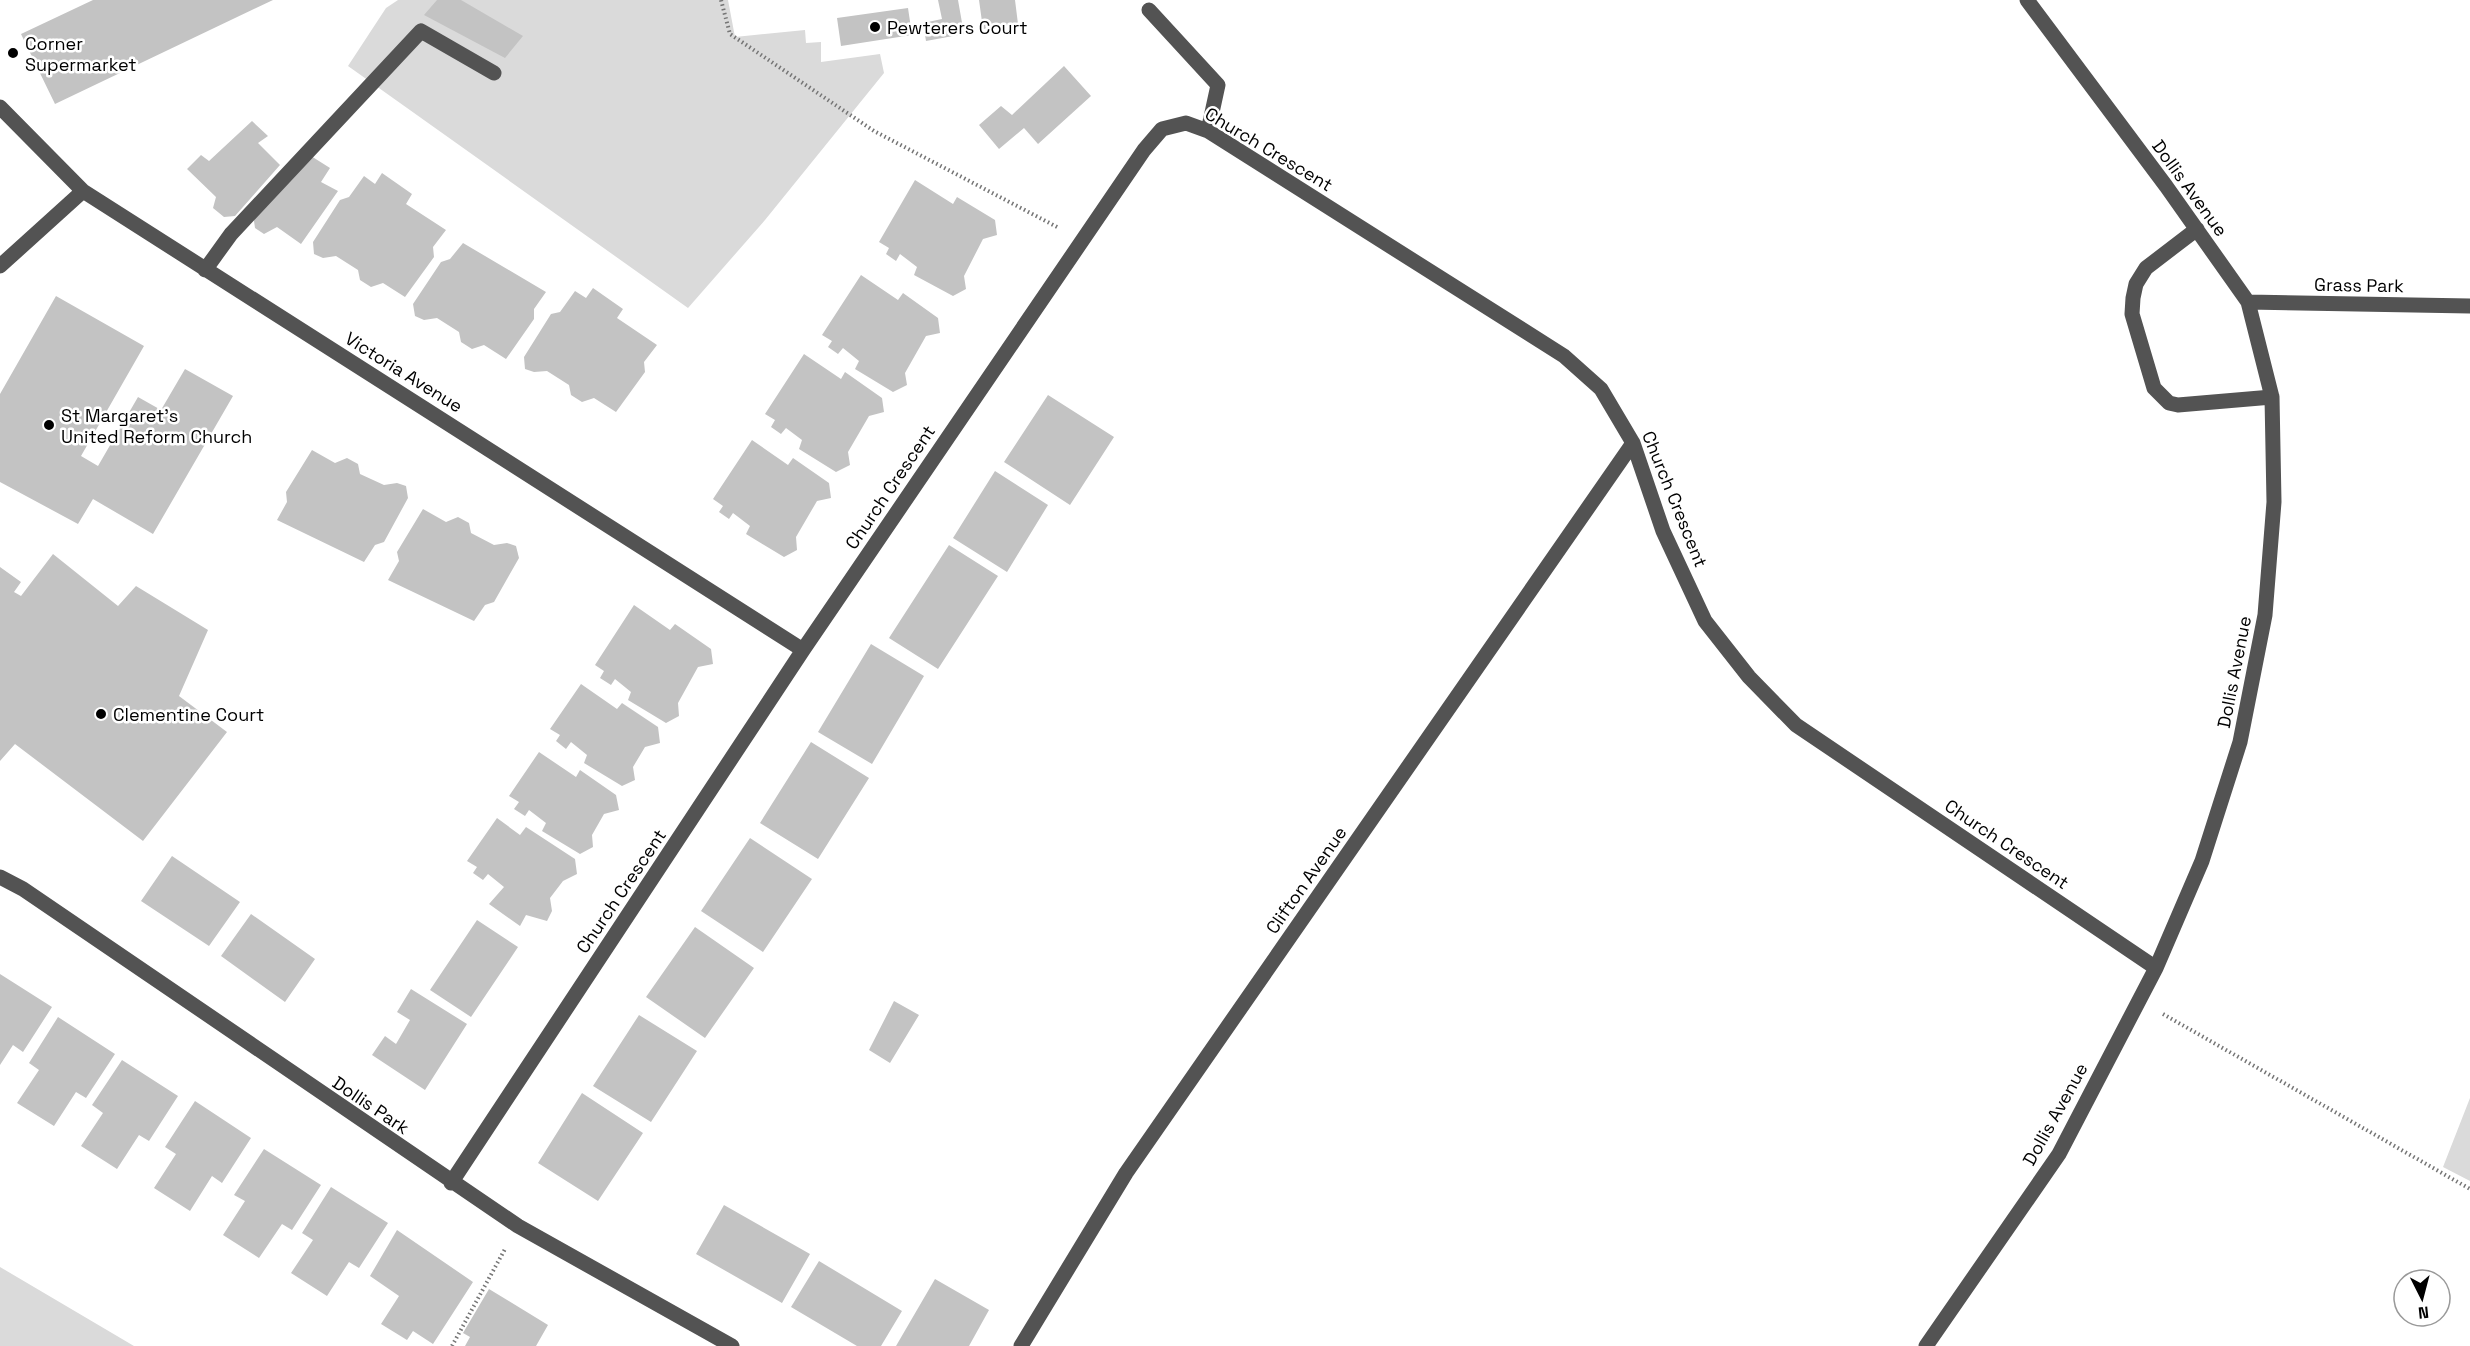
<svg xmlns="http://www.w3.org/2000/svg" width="2470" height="1346" font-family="'Space Grotesk',sans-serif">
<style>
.green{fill:#dadada}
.building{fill:#c3c3c3}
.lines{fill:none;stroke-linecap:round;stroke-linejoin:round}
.path{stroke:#757575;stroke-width:4;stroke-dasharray:1.5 3;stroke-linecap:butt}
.minor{stroke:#535353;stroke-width:15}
.poi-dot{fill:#000;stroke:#fff;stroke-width:2}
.labels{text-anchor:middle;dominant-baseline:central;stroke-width:5;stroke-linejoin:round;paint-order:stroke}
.poi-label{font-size:18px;fill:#000;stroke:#fff;text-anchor:start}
.street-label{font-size:18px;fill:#000;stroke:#fff}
</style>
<rect width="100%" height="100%" fill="#fff"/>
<!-- green -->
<path class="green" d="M398,0H728L735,37L805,30L806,43L821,42V62L880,54L884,73L765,220L688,308L348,66L386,8Z
M2470,1098V1181L2443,1167Z
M0,1267L134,1346H0Z"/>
<!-- building -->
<path class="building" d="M93,0H273L55,104L21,34Z
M437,0H461L523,36L505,58L424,15Z
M938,0H958L964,34L926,41L923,23L942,19Z
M979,0H1015L1018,24L983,29Z
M908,8L912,35L841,46L837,18Z
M1064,66L1091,96L1038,144L1024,128L999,149L979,125L1001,106L1012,115Z
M252,121L268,136L258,143L280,165L235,216L224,217L213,208L216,197L187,169L201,155L209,161Z
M311,156L330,168L321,182L338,191L301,244L277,227L264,234L255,228L253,214Z
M382,173L412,194L406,204L446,230L433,247L434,257L405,297L383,283L371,287L360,280L358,270L336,256L323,258L314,254L313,242L340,200L349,197L364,176L375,184Z
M915,180L953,204L957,197L995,220L997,235L983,239L964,276L966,289L953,296L914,275L917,267L900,254L896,261L886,254L889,248L879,242Z
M463,243L546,292L534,309V319L506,359L484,345L472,349L461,342L459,332L437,318L424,320L415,316L413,304L441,262L450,259Z
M861,275L898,300L903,293L938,318L940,333L926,336L905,373L907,385L893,392L855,369L859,361L843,348L838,354L828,347L832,341L822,335Z
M593,288L623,309L617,318L657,345L644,362L645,372L616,412L594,398L582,402L571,395L569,385L547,371L534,372L525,369L524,357L551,314L560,312L575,291L586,298Z
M56,296L144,346L81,456L98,466L138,397L161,410L185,369L233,396L153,534L93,499L78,524L0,482V394Z
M804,354L841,379L845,372L882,398L884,412L869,416L848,452L850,465L836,472L799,449L802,440L786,428L781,434L771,427L775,420L765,414Z
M1048,395L1114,437L1070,505L1004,462Z
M752,440L788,465L793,458L829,483L831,498L817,501L796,537L797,550L784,557L746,534L750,526L733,513L729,519L719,512L723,506L713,499Z
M312,450L335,463L347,458L358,464L360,474L384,485L397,483L406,486L408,498L384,542L375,545L364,562L277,520L287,502L286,492Z
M995,471L1048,505L1007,572L953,538Z
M423,509L446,522L458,517L469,523L471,533L494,545L507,543L516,546L519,558L494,602L485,605L474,621L388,580L399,561L397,552Z
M949,545L998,576L938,669L889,638Z
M53,554L118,606L136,586L208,630L179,696L227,732L143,841L15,744L0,761V567L21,582L14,592L21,596Z
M634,605L670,630L675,624L711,649L713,664L698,667L678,703L679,716L666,723L628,700L631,692L615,679L611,685L600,678L604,671L595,665Z
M871,644L924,676L872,764L818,732Z
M581,684L617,709L622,703L658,727L660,743L645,747L633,767L635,780L622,786L584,763L587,755L571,742L566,749L556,741L560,735L550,729Z
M811,742L869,778L818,859L760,823Z
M539,752L576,777L580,770L616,795L619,810L604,814L592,835L593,847L580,854L542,831L546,823L529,810L525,816L514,809L519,802L509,796Z
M497,818L520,835L526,827L575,859L577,874L563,881L550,898L552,911L547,921L526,915L520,926L489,904L504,887L488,874L483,880L473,873L477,867L467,861Z
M750,838L812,879L763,952L701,911Z
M172,856L240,902L209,946L141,901Z
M251,914L315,959L285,1002L221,956Z
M477,920L518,947L471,1017L430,990Z
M695,927L754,968L705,1038L646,997Z
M0,974L52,1007L23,1052L13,1045L0,1065Z
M411,989L467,1024L425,1090L372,1055L385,1036L396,1044L410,1020L397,1012Z
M894,1001L919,1015L890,1063L869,1050Z
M639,1015L697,1051L651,1122L593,1086Z
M58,1017L115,1054L86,1098L76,1092L54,1126L17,1103L39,1070L29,1063Z
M122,1060L178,1096L149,1141L139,1135L117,1169L81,1146L103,1113L92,1105Z
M582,1093L643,1133L598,1201L538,1163Z
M195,1101L251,1138L222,1183L212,1176L190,1211L154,1188L176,1154L165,1147Z
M264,1149L321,1185L292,1230L282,1224L259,1258L223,1235L245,1201L234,1195Z
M331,1187L388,1223L359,1268L349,1262L327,1296L291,1273L313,1240L302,1233Z
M724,1205L810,1254L782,1303L696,1254Z
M397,1230L473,1282L433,1344L413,1331L407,1340L381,1324L399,1296L370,1276Z
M819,1261L902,1311L881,1346H857L791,1307Z
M935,1279L989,1310L969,1346H896Z
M489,1289L548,1325L536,1346H465L470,1337L463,1333Z"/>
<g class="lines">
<!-- path -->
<path class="path" d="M721,0L730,34L874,131L1059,228
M2163,1014L2470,1189
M452,1346L505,1249"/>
<!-- minor -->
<path class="minor" d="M1149,10L1218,85L1208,131
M0,107L83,191L803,650
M2197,229L2146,268L2136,284L2133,298L2132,314L2154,388L2169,403L2178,405L2272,397
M0,266L83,191
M205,270L231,234L421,31L494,73
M2248,302L2470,306
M0,877L23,889L518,1226L732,1346
M451,1183L803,650L1144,150L1162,129L1186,123L1208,131L1564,356L1601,389L1633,443L1663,531L1705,621L1749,677L1796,725L2156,968
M1021,1346L1126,1173L1633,443
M1926,1346L2059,1154L2156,968L2202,861L2240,742L2265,615L2274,502L2272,397L2248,302L2166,186L2027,0"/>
</g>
<!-- markers -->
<g class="poi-dot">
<circle cx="875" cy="27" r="6"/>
<circle cx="13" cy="53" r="6"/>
<circle cx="49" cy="425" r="6"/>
<circle cx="101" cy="714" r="6"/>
</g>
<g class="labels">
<!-- poi labels -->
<g class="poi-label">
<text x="887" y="27">Pewterers Court</text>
<text x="25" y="43">Corner<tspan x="25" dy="21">Supermarket</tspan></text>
<text x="61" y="415">St Margaret's<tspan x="61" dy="21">United Reform Church</tspan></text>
<text x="113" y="714">Clementine Court</text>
</g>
<!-- street labels -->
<g class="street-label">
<text transform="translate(1269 149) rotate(31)">Church Crescent</text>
<text transform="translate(2190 188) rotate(54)">Dollis Avenue</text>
<text transform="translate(2359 285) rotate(1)">Grass Park</text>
<text transform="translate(404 372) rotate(32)">Victoria Avenue</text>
<text transform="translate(890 487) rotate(-56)">Church Crescent</text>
<text transform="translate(1675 499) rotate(68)">Church Crescent</text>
<text transform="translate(2234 672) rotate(-79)">Dollis Avenue</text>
<text transform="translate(2007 844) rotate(34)">Church Crescent</text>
<text transform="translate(1306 880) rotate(-55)">Clifton Avenue</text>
<text transform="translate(621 891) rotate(-56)">Church Crescent</text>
<text transform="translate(371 1105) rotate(34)">Dollis Park</text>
<text transform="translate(2055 1114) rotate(-61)">Dollis Avenue</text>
</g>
</g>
<!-- north arrow -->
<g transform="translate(2422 1298) rotate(174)"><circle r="28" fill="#ffffff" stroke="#999999" stroke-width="1.5"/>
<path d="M0-4.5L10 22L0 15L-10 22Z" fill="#000000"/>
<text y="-9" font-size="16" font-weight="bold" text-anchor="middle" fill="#000000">N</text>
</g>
</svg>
